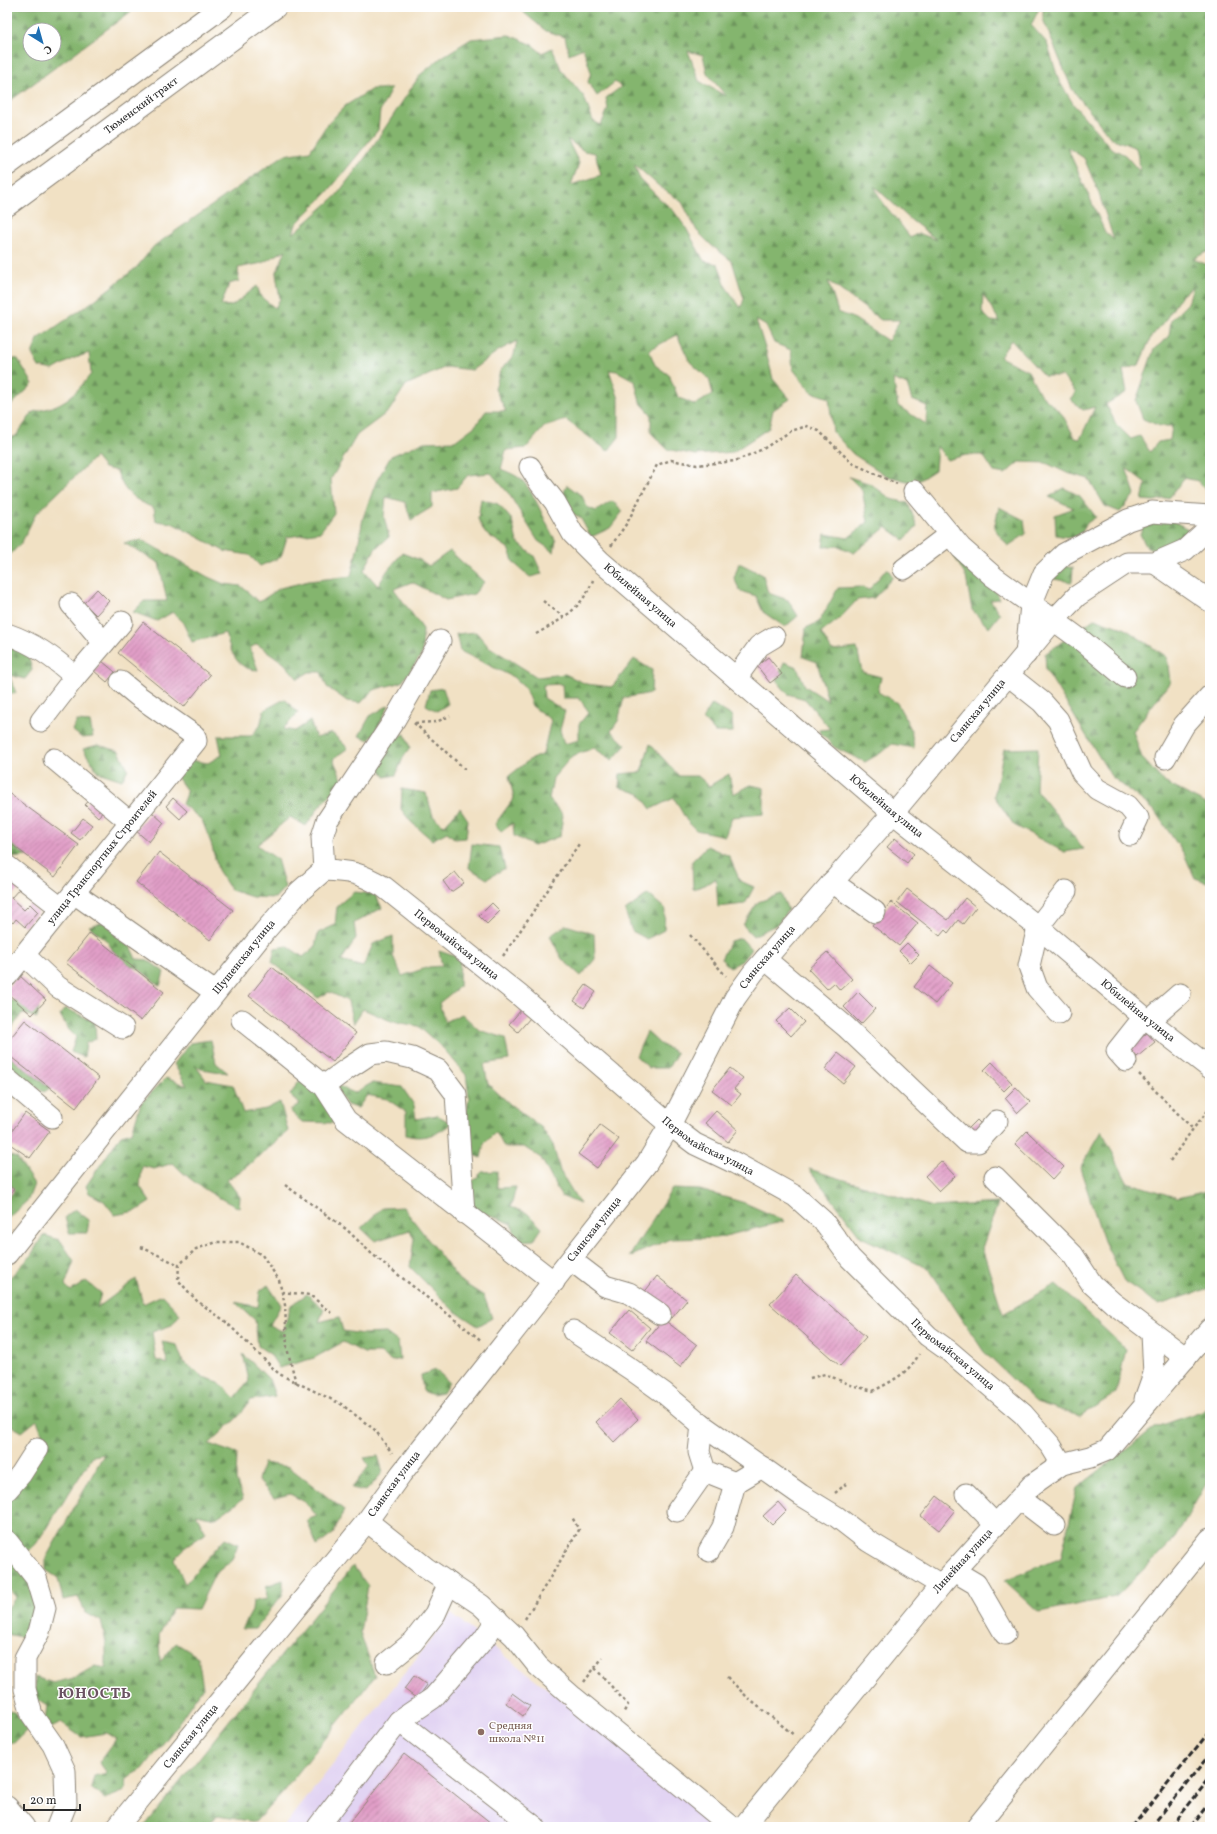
<svg xmlns="http://www.w3.org/2000/svg" width="1217" height="1834" font-family="Vollkorn,serif">
<style>
.built{fill:#e2d4f3}
.forest{fill:url(#forest-firs);stroke:#58704c;fill-rule:evenodd}
.building{fill:url(#building-hatch)}
.lines{fill:none;stroke-linecap:round;stroke-linejoin:round}
.minor-casing{stroke:#8e8678;stroke-width:23}
.major-casing{stroke:#8e8678;stroke-width:24}
.path{stroke:#8e8678;stroke-width:2.5;stroke-dasharray:3 3;stroke-linecap:butt}
.minor{stroke:#fff;stroke-width:21}
.major{stroke:#fff;stroke-width:22}
.rail{stroke:#2b2b2b;stroke-width:3;stroke-dasharray:6 3;stroke-linecap:butt}
.education-dot{fill:#8d6e63;stroke:#fff;stroke-width:1.5}
.labels{text-anchor:middle;dominant-baseline:central;stroke-width:3;stroke-linejoin:round;paint-order:stroke}
.street-label{font-size:11px;fill:#2b2b2b;stroke:#fff}
.education-label{font-size:11px;fill:#785e54;stroke:#fff;text-anchor:start}
.district-label{font-size:15px;font-weight:bold;letter-spacing:1px;fill:#6b5362;stroke:#fff}
</style>
<defs>
<pattern id="forest-firs" width="22" height="20" patternUnits="userSpaceOnUse"><rect width="22" height="20" fill="#84b56e"/><path d="M5 1l3.5 6h-7zM16 11l3.5 6h-7z" fill="#6c935b"/></pattern>
<pattern id="building-hatch" width="6" height="6" patternUnits="userSpaceOnUse"><rect width="6" height="6" fill="#e19ec7"/><path d="M-1 1l2-2M0 6l6-6M5 7l2-2" fill="none" stroke="#b781a2"/></pattern>
</defs>
<rect width="100%" height="100%" fill="#fff"/>
<filter id="ink" filterUnits="userSpaceOnUse"><feTurbulence type="fractalNoise" baseFrequency=".025" numOctaves="2"/><feDisplacementMap in="SourceGraphic" scale="8" xChannelSelector="R" yChannelSelector="G"/><feConvolveMatrix kernelMatrix="1 2 1 2 8 2 1 2 1" color-interpolation-filters="sRGB"/></filter>
<filter id="wash" filterUnits="userSpaceOnUse"><feTurbulence type="fractalNoise" baseFrequency=".012" numOctaves="4" result="noise"/><feDisplacementMap in="SourceGraphic" scale="16" xChannelSelector="R" yChannelSelector="G"/><feGaussianBlur stdDeviation="0.9" result="paint"/><feColorMatrix in="noise" values="0 0 0 0 0 0 0 0 0 0 0 0 0 0 0 0 0 1.4 0 .05"/><feComposite in="paint" operator="in"/></filter>
<g filter="url(#wash)">
<rect width="100%" height="100%" fill="#f1e1c4"/>
<!-- built -->
<path class="built" d="M451,1614L722,1824L720,1827H284Z"/>
<!-- forest -->
<path class="forest" d="M7,7H137L7,103ZM30,30H54V54H30Z
M517,7H1040L1031,25L1047,43L1059,81L1074,105L1111,148L1125,155L1141,173L1136,148L1111,138L1072,89L1043,19V7H1210V250L1193,259L1210,266V495L1198,481L1184,478L1170,497L1154,501L1142,500L1146,483L1126,468L1135,494L1120,512L1105,506L1089,479L1067,473L1046,463L1019,462L1005,474L994,472L983,455H966L947,460L937,446L935,470L915,483L887,476L853,454L833,432L829,398L811,392L793,369L791,350L774,343L766,326L756,320L766,351L773,379L790,399L773,410L769,428L733,452L696,455L667,449L651,433V414L640,402L635,381L617,371L609,370L619,399V437L608,451L566,420L544,427L526,448L506,450L501,469C508,472 518,476 523,481C537,497 544,522 556,541L554,552L538,541L509,494L491,473L468,475L457,488L432,493V507L411,520L405,502L386,497L384,517L389,537L375,549L364,570L378,586L387,571L402,553L420,560L429,566L450,551L484,582L474,594L446,600L412,582L394,589L423,629L422,654L402,682L373,690L361,703L347,701L327,687L321,672H309L298,679L284,663L257,644L250,648L258,670C236,670 231,651 225,633L192,642L182,621L173,612L157,621L133,612L144,601H167L159,563L124,543L142,540L208,577L224,584L241,586L259,602L280,588L309,581L351,576L358,546L363,518L376,482L391,456L424,442L455,441L475,426L486,411H506L495,389L500,371L514,355L517,341L498,351L472,370L446,367L406,385L389,411L357,435L331,479L334,513L320,532L287,537L281,557L260,566L249,555L224,551L172,523L156,521L154,508C134,500 123,492 117,471L104,468L95,457L35,515L22,542L7,558V439L16,436L33,412C63,406 72,398 91,374L89,353L72,359L53,370L39,367L32,354L38,339L92,302L137,267L154,246L284,155L310,151L326,126L345,106L372,89H391L380,111L378,130L326,194L296,224L293,234L336,196L367,155L420,75L442,57L471,39L509,35L531,44L542,53L552,48L561,69L584,97L593,121L601,125L608,109L606,98L621,87L615,82L597,96L588,82L591,72L583,48L569,54L565,37L546,31ZM688,51L703,55L707,73L726,96L699,81ZM567,139L584,151L595,153L601,175L571,185L579,163ZM1067,147L1084,158L1098,191L1114,240L1105,232ZM634,164L660,187L682,202L697,231L711,245L732,261L744,299L741,308L726,287L718,264L704,261L686,228L673,210L660,199L640,179ZM874,186L911,220L937,240L918,233L910,238C898,218 883,208 874,186ZM286,250L276,274L280,299L275,308L261,297L257,286L232,306L221,305L229,284L239,281L238,268L262,263ZM828,281L881,320H900L888,341L855,319L838,312ZM1193,286L1188,303L1171,320L1169,337L1154,349L1136,401L1143,419L1160,426H1172L1170,440L1158,442L1150,452L1140,436L1131,439L1116,424L1106,404L1127,392L1123,370L1139,365L1151,337L1164,322L1181,296ZM983,294L1000,322L991,321L982,312ZM677,335L690,362L709,379L713,394L695,405L678,397L669,375L655,365L649,350ZM1011,340L1044,376H1062L1076,392L1070,399L1083,410L1095,407L1080,439L1075,438L1062,414L1040,394L1028,371L1000,357ZM893,379L907,385L912,400L927,406L926,424L898,406Z
M8,358L18,359L33,384L7,409Z
M849,477L871,484L891,499L908,503L917,526L904,540L886,527L854,553L839,546L823,547L825,534L848,538L868,522L862,490Z
M567,485L582,496L587,507L596,511L612,501L623,511L610,528L591,537L580,517L566,511L562,497Z
M1064,488L1080,496L1096,517L1087,523L1078,539L1056,535L1055,515L1074,508L1049,497Z
M481,499L498,504L512,520L517,542L534,556L542,574L530,577L514,563L508,548L485,533L478,519Z
M999,507L1024,520L1026,534L1008,546L994,528Z
M1146,518L1169,519L1188,529L1182,548L1162,555L1146,546L1140,534Z
M953,554L987,578L1000,599L990,600L1000,614L989,628L972,610L966,577Z
M739,563L763,575L768,593L788,600L798,616L785,627L763,612L756,596L740,591L734,578Z
M1059,565L1073,568L1072,582L1054,579Z
M887,568L893,577L874,598L857,600L839,619L821,633L832,651L857,648L862,672L881,677L878,692L897,703L911,729L914,748L892,744L884,751L865,762L834,747L818,730L830,729L805,699L788,694L777,681L784,662L797,667L805,686L828,701L817,662L803,657L806,628L819,622L838,588L861,587L869,590Z
M1094,619L1124,628L1167,657L1170,682L1133,731L1142,758L1164,782L1210,806V883L1195,878L1184,854L1154,810L1111,776L1046,670L1045,654Z
M476,632L488,646L537,677L565,674L586,684L612,687L634,659L652,670L651,693L624,698L618,721L611,731L626,745L612,760L594,748L572,756L553,778L549,799L563,815L560,836L534,846L514,836L513,823L501,832L495,824L514,798L509,776L529,760L543,754L551,720L532,706L525,688L513,677L460,651L456,634ZM562,684L563,698H579L589,712L579,724V740L564,744L560,730L565,711L544,698L543,685Z
M7,647L28,653L32,670L25,679L9,675L16,693L7,694Z
M443,688L448,704L437,711L426,705L430,690Z
M285,699L298,713L283,729L295,731L310,721L316,738L332,733L348,748L333,759L343,781L319,807L306,826L290,817L257,845L277,859L285,887L275,898L252,897L231,890L218,870L211,843L202,820L182,804L187,791L177,777L188,760L208,763L222,755L218,736H251L260,726L264,710Z
M712,704L732,716L733,732H715L703,719Z
M389,705L375,733L369,740L359,736L370,716Z
M77,721L90,722L93,737L82,738L72,730Z
M405,734L410,748L403,758L396,775L385,777L377,763L384,742Z
M650,744L679,776H698L709,786L729,774L733,794L751,785L764,788V814L732,817L725,836L696,830L687,821L674,798L651,809L640,794L619,787L620,774L641,772Z
M98,745L119,751L128,769L122,780L98,772L83,749Z
M1038,748L1036,790L1084,849L1064,852L1014,825L994,796L1004,749Z
M402,789L426,793L433,816L444,826L460,808L468,820L466,838L455,839L447,832L432,840L411,822L401,809Z
M7,841L27,856L11,858L7,856Z
M472,844L499,847L505,868L487,879L469,868Z
M707,846L729,856L740,881L754,887L745,904L718,907L716,878L705,885L693,889L692,861Z
M354,892L375,894L382,908L354,923L356,938L341,961L363,967L373,944L393,936V956L402,976L429,967L442,966L439,951L460,958L459,987L439,1003L445,1022L462,1014L479,1030L505,1038L509,1060L484,1064L488,1084L511,1105L541,1127L553,1145L560,1171L580,1204L561,1196L541,1158L524,1147H504L496,1132L484,1144L481,1158L470,1154L471,1135L466,1118L469,1097L466,1075L444,1049L418,1026L391,1021L363,1009L353,1024L348,1001L329,992L318,998L272,962L275,948L287,946L303,957L315,947L318,933L335,925L337,906Z
M648,894L665,909L664,930L647,939L632,931L625,911Z
M781,894L788,910L778,924L753,936L743,925L758,902Z
M105,922L128,941L136,959L148,960L164,972L160,986L139,969L119,960L107,941L89,926Z
M566,925L594,934L595,959L581,976L562,959L550,936Z
M741,938L751,949L742,961L730,967L721,959L730,941Z
M7,1000L34,1003L39,1009L37,1018L22,1013L7,1036Z
M65,1008L95,1022L96,1039L86,1043L84,1057L71,1052L76,1037L69,1030L60,1015Z
M647,1032L660,1044L677,1053L668,1068H649L636,1056Z
M211,1040L216,1063L228,1073L201,1069L195,1065L206,1080L233,1085L243,1113L266,1109L280,1102L288,1131L245,1168L227,1180L240,1197L239,1208C213,1195 193,1184 173,1163L154,1169L142,1166L140,1186L150,1202L136,1211L115,1215L104,1201L89,1193L86,1186L121,1135L132,1132L141,1103L166,1078L187,1086L174,1064L190,1043Z
M7,1055L50,1088L44,1092L13,1075L7,1070Z
M301,1079L329,1098L337,1117L333,1123L302,1122L290,1111L300,1104L290,1095Z
M372,1083L402,1087L414,1105L416,1119L437,1115L451,1123C439,1135 421,1140 406,1135V1112L387,1099L367,1095L358,1108L347,1105L335,1088L339,1086L354,1093Z
M1102,1131L1127,1182L1178,1198L1210,1190V1288L1159,1305L1124,1281L1104,1241L1080,1168Z
M7,1155L17,1158L34,1184L28,1200L7,1219V1200L14,1191L7,1188Z
M809,1169L933,1207L998,1203L982,1248L1003,1314L1056,1284L1126,1349L1116,1393L1080,1416L1036,1402L984,1352L929,1269L861,1237Z
M497,1171V1188L516,1187L511,1207L527,1213L542,1228L534,1240L517,1241L512,1224L490,1215L472,1210L471,1183L482,1172Z
M672,1189L700,1190L745,1203L785,1221L717,1238L670,1239L629,1257Z
M403,1207L459,1280L484,1296L492,1318L478,1326L453,1310L410,1267L414,1239L410,1230L375,1241L361,1228L382,1208Z
M75,1209L89,1220L87,1233H69L65,1217Z
M43,1235L60,1240L74,1261L65,1285L71,1291L86,1281L101,1293L97,1308L136,1279L143,1304L162,1295L180,1314L172,1325L152,1332L156,1360L168,1364L162,1342L177,1345L183,1362L203,1377L219,1382L235,1398L249,1381L243,1354L269,1379L275,1396L251,1400L238,1417L209,1444L237,1454L236,1480L243,1499L216,1518L196,1514L206,1533L187,1546L174,1559L185,1584L225,1538L238,1544L232,1560L215,1574L198,1609L173,1608L159,1635L160,1662L176,1643L198,1657L203,1687L172,1732L143,1769L127,1778L125,1791L105,1799L91,1788L94,1776L107,1773L99,1762L116,1739L106,1733L81,1737L61,1723L51,1728L45,1720L47,1706L36,1699L35,1677L53,1683L74,1678L95,1666L106,1668V1642L101,1621L86,1613L78,1597L63,1600L58,1578L46,1570V1558L104,1454L93,1456L36,1544L24,1555L7,1536V1503L10,1496L39,1454L42,1433L37,1420L22,1432L7,1423V1280L30,1257Z
M268,1285L281,1305L269,1326L283,1331L291,1305L307,1294L324,1309L319,1322L339,1317L343,1331L362,1334L386,1333L398,1342L400,1359L392,1361L380,1353H364L343,1342L314,1358L279,1368L270,1354L258,1346L255,1320L235,1302L258,1307L260,1291Z
M1210,1364V1477L1175,1538L1116,1597L1039,1612L1004,1580L1061,1558L1077,1488L1154,1428L1210,1408L1208,1366Z
M436,1370L449,1382L443,1393L433,1395L423,1391L421,1375Z
M378,1456L383,1472L366,1491L352,1488L369,1466L364,1458Z
M263,1463L289,1467L344,1510L333,1534L317,1546L307,1520L317,1516L305,1502L290,1494L274,1498L258,1480Z
M7,1552L32,1584L36,1612L21,1637L7,1634V1609L16,1597L7,1587Z
M353,1566L368,1586L360,1632L375,1676L282,1793L255,1822L218,1816L203,1827H144Z
M283,1580V1594L255,1629H242L252,1611L253,1601L267,1599L266,1586Z
M7,1711L14,1712L29,1728L14,1743L7,1742Z"/>
<g id="blocks">
<!-- building -->
<path class="building" d="M97,589L109,601L96,615L84,603Z
M143,622L210,675L184,707L118,653Z
M768,657L782,674L770,683L757,666Z
M102,661L115,672L107,682L94,671Z
M7,792L79,845L55,877L7,841Z
M92,797L105,809L98,817L85,805Z
M173,798L187,811L180,819L166,806Z
M151,811L164,823L149,842L135,830Z
M83,818L92,825L80,840L71,833Z
M895,838L914,854L907,863L887,847Z
M159,852L233,910L210,940L136,882Z
M455,872L464,883L451,892L443,881Z
M9,881L19,889L11,898L24,910L30,904L38,912L25,927L16,919L13,923L7,918V883Z
M907,889L948,920L965,898L976,907L963,924L958,920L948,933L945,930L940,936L897,902Z
M891,902L918,923L899,946L872,925Z
M492,903L500,911L487,924L479,916Z
M90,933L164,992L141,1021L66,963Z
M907,943L919,955L911,963L899,951Z
M827,952L852,979L840,990L834,983L827,989L808,969Z
M930,966L952,983L935,1004L914,987Z
M272,967L356,1033L333,1062L249,996Z
M19,975L46,1000L32,1015L7,993V988Z
M586,985L596,992L584,1008L574,1001Z
M858,992L875,1009L861,1024L844,1007Z
M790,1008L804,1022L791,1036L776,1021Z
M521,1010L530,1018L518,1032L509,1024Z
M25,1020L99,1078L76,1108L7,1054V1042Z
M1147,1033L1155,1042L1137,1057L1129,1048Z
M838,1053L856,1067L843,1083L825,1069Z
M992,1062L1012,1083L1004,1091L984,1070Z
M730,1068L743,1078L734,1089L741,1094L732,1105L712,1090Z
M1016,1087L1030,1102L1018,1113L1005,1098Z
M716,1111L738,1130L728,1142L705,1123Z
M25,1113L50,1131L30,1158L7,1142V1138Z
M977,1120L984,1127L974,1137L967,1130Z
M600,1125L619,1139L597,1168L578,1154Z
M1027,1131L1064,1167L1052,1180L1015,1144Z
M941,1161L955,1176L939,1191L925,1176Z
M7,1184L14,1189L7,1198Z
M796,1275L866,1337L840,1366L770,1304Z
M657,1276L687,1300L672,1318L643,1294Z
M629,1310L650,1328L632,1350L610,1333Z
M663,1319L697,1345L680,1367L646,1341Z
M620,1399L638,1419L614,1442L596,1422Z
M937,1496L955,1510L939,1530L921,1516Z
M778,1502L786,1511L772,1525L763,1516Z
M414,1676L427,1685L417,1699L404,1689Z
M512,1693L530,1706L523,1716L506,1703Z
M404,1754L496,1827H346Z"/>
</g>
</g>
<g filter="url(#ink)">
<use href="#blocks" fill-opacity="0" stroke="#8e8678" stroke-width="1"/>
<g class="lines">
<defs>
<g id="minor">
<path id="s1" d="M530,467L540,483L555,502L573,534L600,561L893,813L1038,927L1144,1017L1210,1068"/>
<path d="M914,491L961,548L994,577L1081,640L1125,677"/>
<path d="M1155,563L1210,601"/>
<path d="M904,569L950,534"/>
<path d="M71,604L104,643"/>
<path d="M7,634C33,643 55,658 75,677"/>
<path d="M1026,654L1031,605L1044,573L1064,554L1128,520L1152,512L1210,516"/>
<path d="M1008,675L1042,702L1058,720L1082,773L1097,789L1128,806L1138,818L1130,835"/>
<path d="M736,678L759,646L774,637"/>
<path d="M41,721L75,677L122,622"/>
<path d="M1165,758L1184,725L1210,696"/>
<path d="M54,759L130,822"/>
<path d="M7,866L61,908"/>
<path id="s2" d="M324,870C351,871 360,873 384,887L519,995L670,1125L695,1144L735,1163L795,1196L823,1221L850,1258L928,1336L949,1351L1023,1414L1051,1446L1062,1464"/>
<path d="M324,870L322,837L327,821L395,719L440,641"/>
<path d="M832,882L875,912"/>
<path d="M74,893L215,992"/>
<path d="M24,955L58,987L123,1028"/>
<path d="M765,959L846,1027L967,1142H978L997,1121"/>
<path id="s3" d="M7,976L196,741L195,736L138,696L121,682"/>
<path d="M1059,1013L1037,988L1029,966L1038,927L1066,891"/>
<path d="M242,1020L324,1086L346,1120L554,1282"/>
<path d="M1149,1021L1180,994"/>
<path d="M1126,1061L1117,1051L1144,1017"/>
<path d="M7,1079L52,1117"/>
<path d="M324,1086L347,1069L370,1054L386,1052L412,1058L438,1070L456,1094L464,1213"/>
<path d="M995,1177L1073,1255L1092,1284L1113,1303L1186,1358"/>
<path id="s4" d="M7,1254L264,932L299,892L324,870"/>
<path d="M571,1260L605,1286L629,1293L660,1314"/>
<path d="M573,1331L632,1370L664,1393L702,1425L801,1495L837,1517L868,1541L941,1585"/>
<path d="M1145,1399L1154,1374L1152,1334"/>
<path d="M702,1425L699,1452L705,1471L735,1483"/>
<path d="M7,1490L21,1474L37,1449"/>
<path d="M966,1494L996,1525"/>
<path d="M1020,1499L1054,1525"/>
<path d="M677,1511L705,1471"/>
<path d="M367,1521L426,1568L481,1605L514,1636L538,1666L573,1697L732,1827"/>
<path d="M7,1541L36,1578L45,1608L39,1632L25,1658V1689L32,1715L53,1745L65,1771L66,1804L57,1827"/>
<path d="M709,1551L723,1527L735,1483L762,1467"/>
<path d="M954,1571L976,1584L1005,1634"/>
<path d="M387,1663L413,1642L435,1614L449,1583"/>
<path d="M399,1721L535,1827"/>
<path d="M7,1807L24,1827"/>
<path id="s5" d="M117,1827L367,1521L401,1474L647,1163L670,1125L735,998L753,973L893,813L1053,621L1077,596L1127,563H1155L1185,550L1210,527"/>
<path d="M318,1827L399,1721L433,1698L484,1639L497,1619"/>
<path id="s6" d="M743,1827L941,1585L1032,1485L1062,1464L1090,1457L1107,1450L1210,1329"/>
<path d="M977,1827L1210,1539"/>
</g>
<g id="major">
<path d="M7,165L222,7"/>
<path id="s7" d="M7,205L275,7"/>
</g>
</defs>
<!-- minor casing -->
<use href="#minor" class="minor-casing"/>
<!-- major casing -->
<use href="#major" class="major-casing"/>
<!-- path -->
<path class="path" d="M611,546L627,523L657,465L671,460L697,465L735,461L763,449L791,431L807,426L819,431L852,463L897,484
M543,601L565,618
M536,634C561,620 582,609 593,580
M414,723L467,771
M415,723L436,722L450,716
M690,935L726,976
M503,956L579,844
M1139,1074L1193,1129
M1170,1161L1193,1129L1210,1108
M285,1185L346,1229L372,1254L482,1341
M141,1247L179,1265
M282,1292L310,1295L332,1313
M810,1378L825,1374L851,1385L873,1391C891,1382 910,1372 919,1354
M296,1383L287,1348L285,1305L279,1280L262,1255L239,1242H217L196,1249L179,1265L178,1280L197,1301L225,1321L279,1374L341,1404L375,1430L392,1453
M835,1493L846,1484
M525,1619L579,1530L572,1517
M595,1668L628,1705L623,1713
M727,1677L750,1700L794,1735
M584,1682L603,1657"/>
<!-- minor -->
<use href="#minor" class="minor"/>
<!-- major -->
<use href="#major" class="major"/>
<!-- rail -->
<path class="rail" d="M1132,1827L1210,1731
M1151,1827L1210,1754
M1171,1827L1210,1778
M1190,1827L1210,1802"/>
</g>
</g>
<!-- markers -->
<circle class="education-dot" cx="481" cy="1732" r="4"/>
<g class="labels">
<!-- street labels -->
<g class="street-label">
<text stroke="none"><textPath href="#s7" startOffset="167">Тюменский тракт</textPath></text>
<text stroke="none"><textPath href="#s1" startOffset="171">Юбилейная улица</textPath></text>
<text stroke="none"><textPath href="#s5" startOffset="1413">Саянская улица</textPath></text>
<text stroke="none"><textPath href="#s1" startOffset="495">Юбилейная улица</textPath></text>
<text stroke="none"><textPath href="#s3" startOffset="152">улица Транспортных Строителей</textPath></text>
<text stroke="none"><textPath href="#s2" startOffset="156">Первомайская улица</textPath></text>
<text stroke="none"><textPath href="#s4" startOffset="380">Шушенская улица</textPath></text>
<text stroke="none"><textPath href="#s5" startOffset="1089">Саянская улица</textPath></text>
<text stroke="none"><textPath href="#s1" startOffset="819">Юбилейная улица</textPath></text>
<text stroke="none"><textPath href="#s2" startOffset="479">Первомайская улица</textPath></text>
<text stroke="none"><textPath href="#s5" startOffset="765">Саянская улица</textPath></text>
<text stroke="none"><textPath href="#s2" startOffset="804">Первомайская улица</textPath></text>
<text stroke="none"><textPath href="#s5" startOffset="441">Саянская улица</textPath></text>
<text stroke="none"><textPath href="#s6" startOffset="345">Линейная улица</textPath></text>
<text stroke="none"><textPath href="#s5" startOffset="117">Саянская улица</textPath></text>
</g>
<!-- education labels -->
<g class="education-label">
<text x="489" y="1726">Средняя<tspan x="489" dy="13">школа №11</tspan></text>
</g>
<!-- district labels -->
<g class="district-label">
<text x="95" y="1694">ЮНОСТЬ</text>
</g>
</g>
<!-- margin -->
<rect width="1217" height="1834" fill="none" stroke="#fff" stroke-width="24"/>
<!-- north arrow -->
<g transform="translate(42 42) rotate(143)"><circle r="19" fill="#ffffff" stroke="#aaaaaa"/>
<path d="M0-3L7 15L0 10L-7 15Z" fill="#1f6fb2"/>
<text y="-6" font-size="11" font-weight="bold" text-anchor="middle" fill="#2b2b2b">С</text>
</g>
<!-- scale -->
<path d="M24 1804v6h56v-6" fill="none" stroke="#2b2b2b" stroke-width="2"/>
<text x="30" y="1804" font-size="12" fill="#2b2b2b" stroke="#ffffff" stroke-width="3" paint-order="stroke">20 m</text>
</svg>
